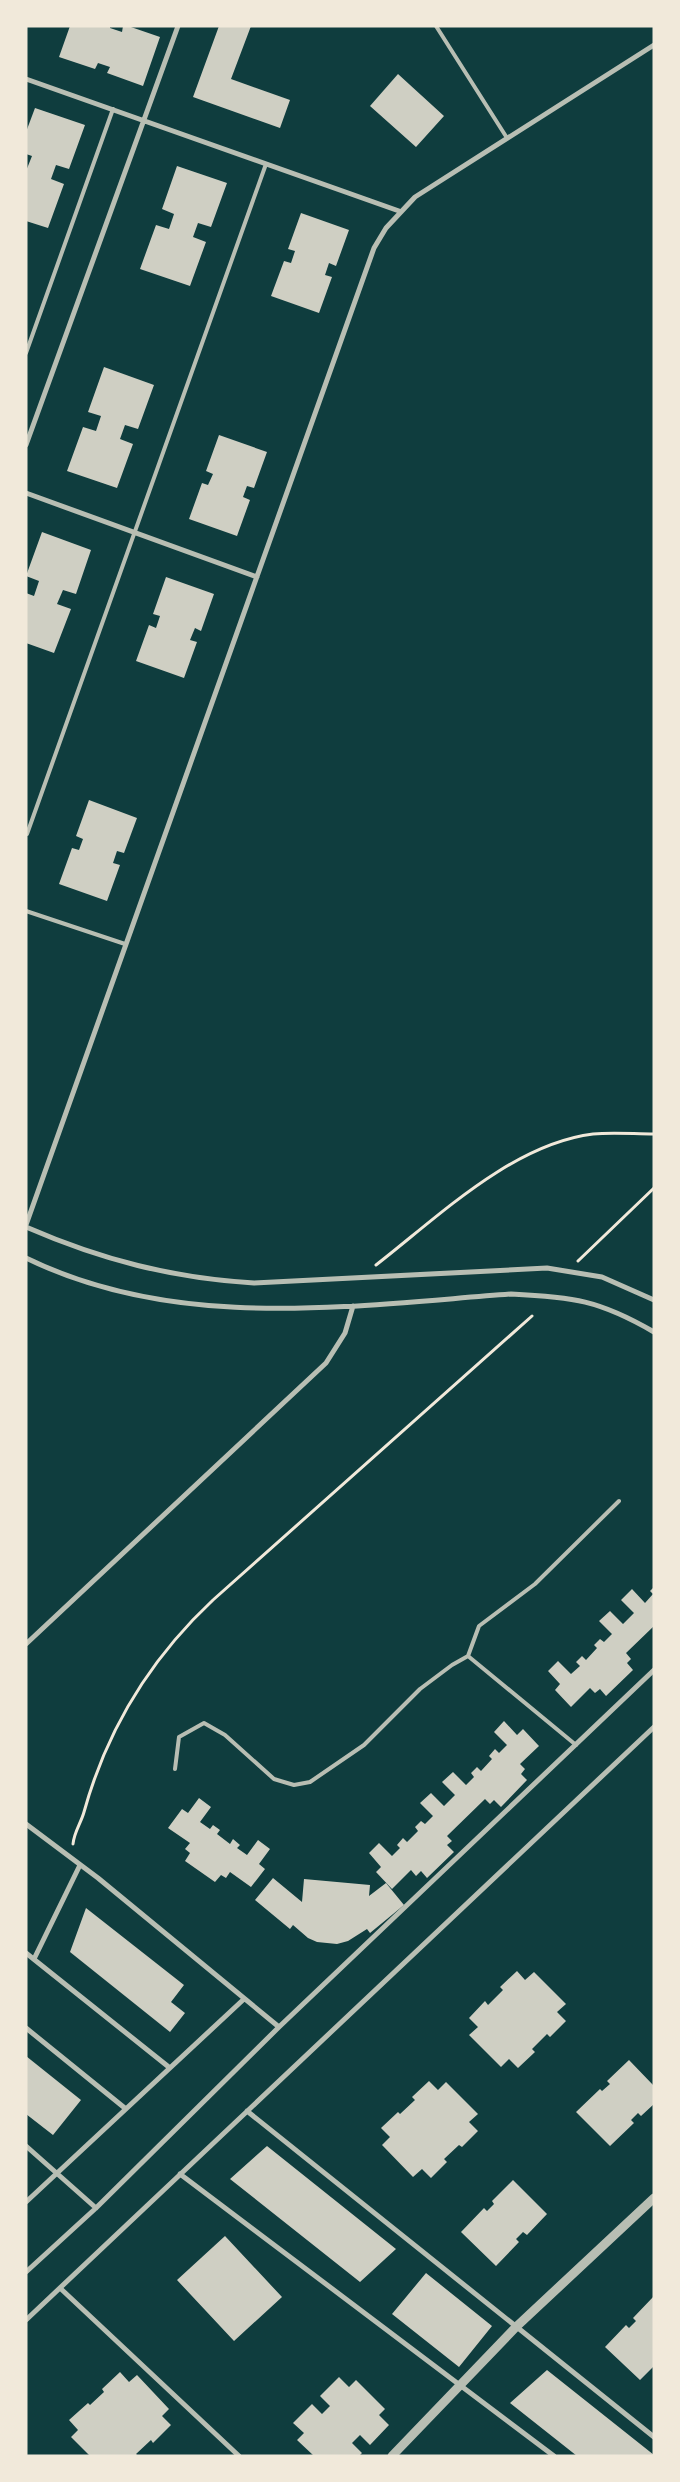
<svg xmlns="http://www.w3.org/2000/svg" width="680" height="2482" font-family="'Open Sans',sans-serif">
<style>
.building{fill:#cfcfc3}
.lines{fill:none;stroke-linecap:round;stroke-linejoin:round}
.path{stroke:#f1e9da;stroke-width:3}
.service{stroke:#b8beb3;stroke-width:4}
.minor{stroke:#b8beb3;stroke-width:5}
.tertiary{stroke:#b8beb3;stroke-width:9}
</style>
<rect width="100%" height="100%" fill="#0f3d3e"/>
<!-- building -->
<path class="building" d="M70,26H110V28L122,32L123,26H128L160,37L143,86L107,73L110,67L98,63L95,69L59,57Z
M219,26H251L231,79L290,100L280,128L193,97Z
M398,74L444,116L416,147L370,106Z
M35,108L85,125L69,169L56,165L51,179L64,184L48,228L26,221V171L32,156L26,154V132Z
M177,166L227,183L211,227L198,223L193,237L206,242L190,286L140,269L156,225L169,229L174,214L162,209Z
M301,213L349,230L336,266L329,263L325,275L332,277L319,313L271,296L284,261L291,263L295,251L288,249Z
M104,367L154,385L138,429L125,425L120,439L133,444L117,488L67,471L83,427L96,431L101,416L88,412Z
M219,435L267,452L254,488L247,486L243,497L250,500L237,536L189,519L202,483L208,485L213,474L206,471Z
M42,532L91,550L76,594L63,590L57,604L71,609L54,653L26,643V593L34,596L39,581L26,576Z
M166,577L214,594L201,631L195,628L190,640L197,642L184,678L136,661L149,625L156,628L160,616L153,614Z
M89,800L137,818L124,853L117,851L113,863L120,865L107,901L59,884L72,848L79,850L83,839L76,836Z
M654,1587V1626L626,1653L631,1659L627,1663L633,1670L606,1696L600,1689L595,1693L590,1688L571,1707L555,1690L560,1684L548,1671L558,1661L571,1674L580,1666L576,1662L582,1656L586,1660L597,1648L594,1645L600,1639L604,1642L612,1634L599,1621L610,1611L623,1624L634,1613L621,1600L632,1589L645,1603L653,1594L650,1591Z
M504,1721L517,1735L523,1729L539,1746L520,1764L525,1769L521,1774L527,1780L501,1807L494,1800L490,1804L485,1799L447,1836L452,1841L447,1845L454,1852L427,1878L421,1871L416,1876L411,1870L392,1889L376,1872L381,1867L369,1853L379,1843L392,1856L400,1848L397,1845L403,1838L407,1842L418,1831L415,1827L421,1821L425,1824L433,1816L420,1803L431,1793L444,1806L455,1795L442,1782L453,1772L466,1785L474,1777L471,1773L477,1767L481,1771L492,1759L489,1756L495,1749L499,1753L507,1745L494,1732Z
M199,1798L211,1807L200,1822L210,1829L213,1825L220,1830L217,1834L230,1844L233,1839L240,1845L237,1848L247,1855L258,1840L270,1849L259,1864L265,1869L251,1887L230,1872L226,1878L221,1875L215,1882L185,1861L190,1853L185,1849L190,1843L168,1828L182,1809L188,1813Z
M273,1878L302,1902L304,1879L370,1885L369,1896L386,1883L404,1905L370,1933L367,1929L348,1941L337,1944L317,1942L308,1938L293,1925L290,1929L255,1900Z
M86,1908L184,1985L171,2002L185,2013L170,2032L70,1952Z
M517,1971L525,1980L534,1972L566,2004L557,2012L566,2021L550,2037L547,2034L532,2049L535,2052L518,2068L509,2059L501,2067L469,2035L478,2027L469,2018L485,2001L488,2005L503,1990L500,1987Z
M26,2056L81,2100L53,2135L26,2114Z
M629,2060L654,2086V2104L641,2116L638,2113L631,2120L634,2123L610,2146L576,2112L600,2089L602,2091L610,2084L607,2081Z
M429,2081L438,2090L446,2082L478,2114L469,2122L478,2131L462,2147L459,2145L444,2159L447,2162L431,2178L422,2169L413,2177L382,2145L390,2137L381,2128L398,2112L400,2114L415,2100L412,2097Z
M267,2146L396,2249L360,2282L230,2179Z
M513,2180L547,2214L527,2235L523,2232L516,2239L519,2242L496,2266L461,2232L484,2208L487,2211L494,2204L492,2201Z
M225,2236L282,2297L234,2341L177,2280Z
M426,2273L492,2326L459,2367L392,2314Z
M654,2296V2366L640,2380L605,2347L626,2325L629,2328L636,2321L633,2318Z
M547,2370L654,2455V2456H577L510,2403Z
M120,2372L129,2382L137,2375L169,2409L162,2416L171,2425L153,2443L151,2440L136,2454L138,2456H90L71,2437L78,2430L69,2420L88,2403L90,2405L104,2392L102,2389Z
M339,2377L349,2387L356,2380L385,2409L379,2415L389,2425L370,2445L360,2435L352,2443L362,2453L359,2456H314L297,2440L304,2433L293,2423L312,2404L322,2414L330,2406L320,2396Z"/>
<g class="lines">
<!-- path -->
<path class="path" d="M578,1261L654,1188
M376,1265C438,1217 512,1144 593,1134C613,1132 634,1134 654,1134
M73,1844C74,1832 81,1823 84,1812C107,1729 150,1659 213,1600L532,1316"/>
<!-- service -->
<path class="service" d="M436,26L507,138
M26,353L113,109
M27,834L266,164
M26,911L125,944
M468,1656L479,1626L535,1584L619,1501
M175,1769L179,1737L204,1723L225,1735L274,1779L294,1785L310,1782L364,1745L420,1689L452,1665L468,1656L576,1745"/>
<!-- minor -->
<path class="minor" d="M26,79L399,211
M26,445L178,26
M26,493L257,577
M26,1225L374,248L386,228L415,197L654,45
M26,1227C102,1260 172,1278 254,1283L547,1268L602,1277L654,1300
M26,1258C177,1332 349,1306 511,1294C573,1297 599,1300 654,1332
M26,1644L326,1363L345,1333L353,1306
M26,1824L98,1878L279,2027
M26,1953L170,2068
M34,1959L80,1865
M26,2028L126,2109
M247,2111L654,2437
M26,2146L96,2208
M180,2174L554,2456
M26,2202L244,1999
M26,2272L96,2208L279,2027L654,1670
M60,2288L239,2456
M26,2320L654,1727"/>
<!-- tertiary -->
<path class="tertiary" d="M392,2456L516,2327L654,2198"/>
</g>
<!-- border -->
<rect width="680" height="2482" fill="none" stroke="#f1e9da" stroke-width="55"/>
</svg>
